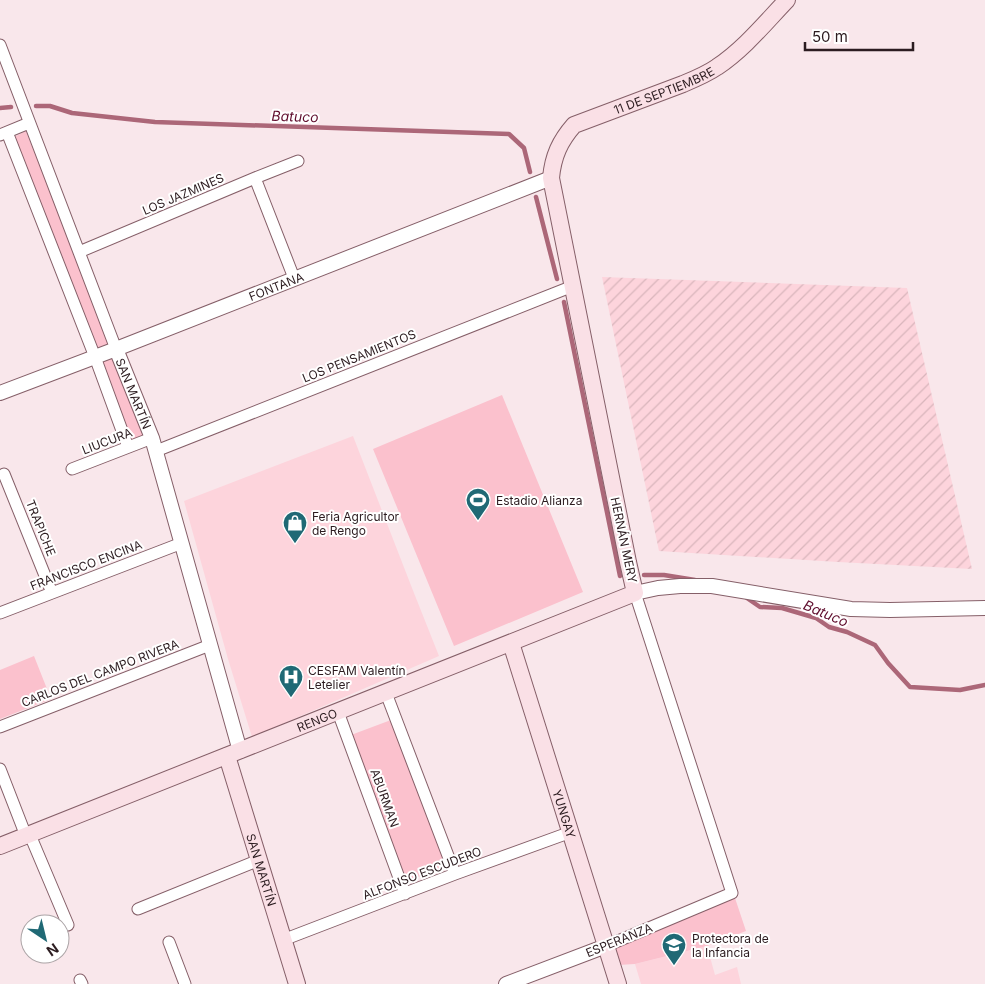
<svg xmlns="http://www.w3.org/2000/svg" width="985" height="984" font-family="Inter,sans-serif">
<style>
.built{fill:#fdd4dc}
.industrial{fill:url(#industrial-furrows)}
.park{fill:#fbc1cd}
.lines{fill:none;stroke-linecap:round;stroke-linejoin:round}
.stream{stroke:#ac6778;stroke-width:4.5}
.minor-casing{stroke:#855f68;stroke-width:13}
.tertiary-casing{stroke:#855f68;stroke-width:16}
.secondary-casing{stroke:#855f68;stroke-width:18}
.minor{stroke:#fff;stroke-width:11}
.tertiary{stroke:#fff;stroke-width:14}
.secondary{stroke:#fae0e6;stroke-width:16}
.labels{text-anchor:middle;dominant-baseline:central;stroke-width:4;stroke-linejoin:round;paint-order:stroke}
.street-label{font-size:12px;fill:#2c1c20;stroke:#fff}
.poi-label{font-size:12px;fill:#2c1c20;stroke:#fff;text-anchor:start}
.water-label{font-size:14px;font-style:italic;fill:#5f0c2c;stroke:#fff}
</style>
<defs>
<pattern id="industrial-furrows" width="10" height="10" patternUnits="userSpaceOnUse" patternTransform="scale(1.25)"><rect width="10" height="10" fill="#fdd4dc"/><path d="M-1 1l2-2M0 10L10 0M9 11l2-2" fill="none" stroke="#d9b5bc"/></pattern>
</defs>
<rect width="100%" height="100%" fill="#f9e7eb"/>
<!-- built -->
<path class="built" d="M353,436L412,588L439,656L252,737L228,659L184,501Z
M707,946L715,975L737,967L741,984H641L635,964Z"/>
<!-- industrial -->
<path class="industrial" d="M602,277L907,288L972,569L838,562L659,551Z"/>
<!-- park -->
<path class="park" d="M26,131L146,435L131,441L14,137Z
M502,395L583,592L454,646L373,449Z
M34,656L51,699L0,719V670Z
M391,720L448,866L404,882L351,735Z
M734,895L746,931L707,946L635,964L618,965L611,948Z"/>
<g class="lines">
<!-- stream -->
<path class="stream" d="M36,106H50L72,113L155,122L509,134L524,148L530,172
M0,108L11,107
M536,197L557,279
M564,302L620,576
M644,575H664L695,580
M744,596L760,607L782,608L816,618L829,627L847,632L875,645L888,663L910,687L960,690L985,685"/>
<defs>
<path id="minor" d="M0,45L116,349
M7,132L95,357L128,447
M0,135L29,123
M255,178L294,278
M79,252L255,178L298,161
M156,451L573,286
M72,469L152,438
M4,474L52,593
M0,613L182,543
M386,693L455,874
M338,712L405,894
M0,727L210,645
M0,769L26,836
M30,835L68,925
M138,909L259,860
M283,940L455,874L571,832
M169,942L185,984
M606,946L732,893L635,593
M80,980L82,984"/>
<g id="tertiary">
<path id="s1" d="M116,349L152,438L240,751"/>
<path id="s2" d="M0,393L116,349L551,178"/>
<path d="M635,593L658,588L680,586H712L851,609L890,610L985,608"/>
<path d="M506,984L606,946"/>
</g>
<g id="secondary">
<path id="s3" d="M511,643L618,984"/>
<path id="s4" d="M227,756L297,984"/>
<path id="s5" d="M0,846L635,593L628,562L551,178C553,156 560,141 574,125L683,84C695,79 707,74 717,67C744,49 765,23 787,0"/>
</g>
</defs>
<!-- minor casing -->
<use href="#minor" class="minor-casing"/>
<!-- tertiary casing -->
<use href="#tertiary" class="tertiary-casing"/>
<!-- secondary casing -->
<use href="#secondary" class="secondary-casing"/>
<!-- minor -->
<use href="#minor" class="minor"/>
<!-- tertiary -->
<use href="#tertiary" class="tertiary"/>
<!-- secondary -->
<use href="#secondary" class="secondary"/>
</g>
<!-- icons -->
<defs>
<symbol id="stadium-pin" viewBox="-11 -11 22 30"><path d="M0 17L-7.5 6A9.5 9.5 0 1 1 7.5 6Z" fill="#206975" stroke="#fff"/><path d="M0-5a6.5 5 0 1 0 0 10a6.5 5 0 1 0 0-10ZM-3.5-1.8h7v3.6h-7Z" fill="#fff"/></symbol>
<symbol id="shop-pin" viewBox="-11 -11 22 30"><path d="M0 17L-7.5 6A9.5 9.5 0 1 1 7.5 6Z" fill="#206975" stroke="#fff"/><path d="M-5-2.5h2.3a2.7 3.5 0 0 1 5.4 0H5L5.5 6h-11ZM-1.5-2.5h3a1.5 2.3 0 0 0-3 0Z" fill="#fff"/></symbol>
<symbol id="hospital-pin" viewBox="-11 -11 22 30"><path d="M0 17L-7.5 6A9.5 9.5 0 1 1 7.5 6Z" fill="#206975" stroke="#fff"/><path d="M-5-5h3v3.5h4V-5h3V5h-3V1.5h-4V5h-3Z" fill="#fff"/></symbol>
<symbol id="school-pin" viewBox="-11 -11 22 30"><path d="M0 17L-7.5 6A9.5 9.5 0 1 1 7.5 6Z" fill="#206975" stroke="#fff"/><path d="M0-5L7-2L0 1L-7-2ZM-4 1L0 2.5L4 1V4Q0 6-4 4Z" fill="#fff"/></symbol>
</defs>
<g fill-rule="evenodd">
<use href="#stadium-pin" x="464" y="486" width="28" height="38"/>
<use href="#shop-pin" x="281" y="509" width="28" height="38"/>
<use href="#hospital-pin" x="277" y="663" width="28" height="38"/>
<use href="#school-pin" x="660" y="931" width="28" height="38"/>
</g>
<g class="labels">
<!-- street labels -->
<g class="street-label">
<text stroke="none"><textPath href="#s5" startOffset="1262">11 DE SEPTIEMBRE</textPath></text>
<text transform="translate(183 194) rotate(-23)">LOS JAZMINES</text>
<text stroke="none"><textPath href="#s2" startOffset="296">FONTANA</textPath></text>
<text transform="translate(359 356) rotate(-22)">LOS PENSAMIENTOS</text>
<text stroke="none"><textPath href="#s1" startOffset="48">SAN MARTÍN</textPath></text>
<text transform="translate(107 441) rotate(-21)">LIUCURA</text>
<text transform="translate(41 528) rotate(68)">TRAPICHE</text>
<text transform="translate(624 540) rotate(78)">HERNÁN MERY</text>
<text transform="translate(86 565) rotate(-21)">FRANCISCO ENCINA</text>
<text transform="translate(100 673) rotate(-21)">CARLOS DEL CAMPO RIVERA</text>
<text stroke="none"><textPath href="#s5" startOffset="341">RENGO</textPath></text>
<text transform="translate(385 798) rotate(70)">ABURMAN</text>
<text stroke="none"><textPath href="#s3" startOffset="179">YUNGAY</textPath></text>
<text stroke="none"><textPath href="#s4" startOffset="119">SAN MARTÍN</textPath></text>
<text transform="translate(422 873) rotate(-21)">ALFONSO ESCUDERO</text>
<text transform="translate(619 940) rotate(-22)">ESPERANZA</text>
</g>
<!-- poi labels -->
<g class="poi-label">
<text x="496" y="500">Estadio Alianza</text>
<text x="312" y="516">Feria Agricultor<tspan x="312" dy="14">de Rengo</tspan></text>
<text x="308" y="670">CESFAM Valentín<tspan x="308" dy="14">Letelier</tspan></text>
<text x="692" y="938">Protectora de<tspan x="692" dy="14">la Infancia</tspan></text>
</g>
<!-- water labels -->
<g class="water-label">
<text transform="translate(295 116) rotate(2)">Batuco</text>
<text transform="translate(826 613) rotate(23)">Batuco</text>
</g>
</g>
<!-- north arrow -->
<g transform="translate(45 939) rotate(145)"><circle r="24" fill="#ffffff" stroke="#aba4a6"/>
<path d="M0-4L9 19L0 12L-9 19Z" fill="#206975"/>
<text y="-8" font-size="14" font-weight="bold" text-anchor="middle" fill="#2c1c20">N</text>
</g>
<!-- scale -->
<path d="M805 42v8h108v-8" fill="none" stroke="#2c1c20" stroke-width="2.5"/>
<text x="812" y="42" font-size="15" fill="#2c1c20" stroke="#ffffff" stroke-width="4" paint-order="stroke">50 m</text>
</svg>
